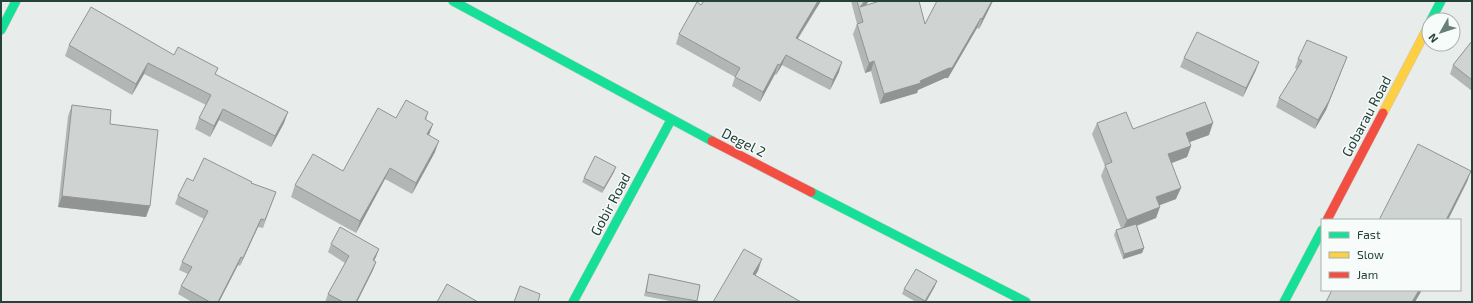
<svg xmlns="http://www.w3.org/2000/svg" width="1473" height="303" font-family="'Exo 2',sans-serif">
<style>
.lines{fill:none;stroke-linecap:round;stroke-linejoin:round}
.fast-casing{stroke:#c3cbc8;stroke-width:10}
.slow-casing{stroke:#c3cbc8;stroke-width:10}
.jam-casing{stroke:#c3cbc8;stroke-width:10}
.fast{stroke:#16e098;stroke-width:9}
.slow{stroke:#ffcf43;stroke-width:9}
.jam{stroke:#f24e42;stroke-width:9}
.wall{fill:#b2b6b5}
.shaded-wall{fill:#919493}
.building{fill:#cfd4d2;stroke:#919493}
.labels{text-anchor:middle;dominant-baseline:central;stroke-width:3;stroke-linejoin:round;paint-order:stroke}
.street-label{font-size:14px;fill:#24423a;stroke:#f7fbf9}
</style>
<rect width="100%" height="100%" fill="#e8edeb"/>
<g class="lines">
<defs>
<path id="fast" d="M453,1L712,141
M1431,20L1441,1
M1,30L16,1
M811,192L1026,302
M573,302L671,120
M1284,302L1322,230"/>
<path id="slow" d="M1383,113L1429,25"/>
<path id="jam" d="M712,141L811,192
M1327,220L1383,113"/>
</defs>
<!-- fast casing -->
<use href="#fast" class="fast-casing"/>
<!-- slow casing -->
<use href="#slow" class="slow-casing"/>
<!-- jam casing -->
<use href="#jam" class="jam-casing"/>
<!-- fast -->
<use href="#fast" class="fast"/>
<!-- slow -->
<use href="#slow" class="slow"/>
<!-- jam -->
<use href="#jam" class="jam"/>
</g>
<!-- wall -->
<path class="wall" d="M704,1H821L798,39L839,72L830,90L782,65L776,75L775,74L760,102L732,86L735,77L676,44L679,34L701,5Z
M851,1H869L866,5L925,24L993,1L979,29L977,28L948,78H945L918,90L917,93L880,104L871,71L865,73L853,34L857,24Z
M1472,41V91L1450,74L1453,65Z
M69,45L174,55L216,74L284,123L271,147L219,120L210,137L195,129L199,118L206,105L144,74L132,95L65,56Z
M1347,57L1326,110L1315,129L1276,107L1279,98L1297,69L1295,68L1298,59Z
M1184,58L1256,70L1243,97L1180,67Z
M72,105L110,124L150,206L146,217L58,207L68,116Z
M428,112L426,120L428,135L435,152L412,194L385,179L356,233L291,197L295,185L343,171L396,118Z
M1097,123L1133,129L1209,135L1189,142L1191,146L1187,157L1172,163L1176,199L1160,205L1156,218L1137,226L1144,248L1142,253L1123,259L1114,235L1116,230L1121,228L1101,176L1105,166L1092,134Z
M614,172L602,193L582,182L584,178Z
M251,183L276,192L263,228L258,227L240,266L238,265L219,302H192L178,294L181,286L188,274L179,270L182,262L204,219L175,204L178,196Z
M331,244L376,257L374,260L376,262L373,270L357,302H325L328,294L345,263L328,252Z
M649,274L700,285L697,302H675L644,296L648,279Z
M935,286L926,302H916L902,294L904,289Z"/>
<!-- shaded-wall -->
<path class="shaded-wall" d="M818,1H821L792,47L796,38Z
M865,1H869L860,12V7Z
M992,1H993L979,29L982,19Z
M981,18L977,28L948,78H945L918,90L917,93L880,104L884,94L920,81Z
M786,55L782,65L776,75L780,65Z
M1347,57L1326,110L1315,129L1318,120Z
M874,61L871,71L865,73L869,63Z
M842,62L839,72L830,90L833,80Z
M1259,62L1256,70L1243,97L1246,88Z
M148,63L144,74L132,95L136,84Z
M778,64L775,74L760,102L763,92Z
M223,109L219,120L210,137L214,126Z
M288,112L284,123L271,147L275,136Z
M1213,123L1209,135L1182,145L1186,133Z
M433,124L429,135L427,134Z
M439,141L435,152L412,194L416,183Z
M1191,146L1187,157L1164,166L1168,154Z
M616,167L614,172L602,193L604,188Z
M390,168L385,179L356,233L360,221Z
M1471,171L1467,182L1448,220H1446Z
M1181,188L1176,199L1152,208L1156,197Z
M62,196L150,206L146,217L58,207Z
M1160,207L1156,218L1122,231L1127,220Z
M261,219L258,227L240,266L243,258Z
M1144,248L1142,253L1123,259L1124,254Z
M379,249L376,257L370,268L373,260Z
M241,257L238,265L219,302H218Z
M762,259L758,271L749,286L753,274Z
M376,262L373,270L357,302H356Z
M937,281L935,286L926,302H925Z
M1419,290H1422L1415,302H1412Z"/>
<!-- building -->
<path class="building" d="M704,1H818L796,38L842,62L833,80L786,55L780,65L778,64L763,92L735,77L740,68L679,34L697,2L701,5Z
M857,1H865L860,7L880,1H919L925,24L937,1H992L982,19L981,18L952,68H949L920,81L921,83L884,94L874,61L869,63L857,24L863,22Z
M91,7L174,55L178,47L218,68L215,74L288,112L275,136L223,109L214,126L199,118L211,95L148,63L136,84L69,45Z
M1197,32L1259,62L1246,88L1184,58Z
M1307,40L1347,57L1329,101L1318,120L1279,98L1302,61L1298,59Z
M1472,41V80L1453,65Z
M406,100L428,112L425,119L433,124L427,134L439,141L416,183L390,168L360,221L295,185L313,154L343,171L378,108L396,118Z
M1205,102L1213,123L1186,133L1191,146L1168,154L1181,188L1156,197L1160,207L1127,220L1105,165L1112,162L1097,123L1126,112L1133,129Z
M72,105L111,110L110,124L158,130L150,206L62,196Z
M1418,144L1471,171L1446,220H1379Z
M595,156L616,167L604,188L584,178Z
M204,158L252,182L251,183L276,192L265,220L261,219L243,258L241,257L218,302H210L181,286L192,267L182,262L208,211L178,196L187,178L193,181Z
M1136,224L1144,248L1124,254L1116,230Z
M340,227L379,249L373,260L376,262L356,302H343L328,294L349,256L331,244Z
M744,249L762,259L753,274L801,302H713Z
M916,269L937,281L925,301L904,289Z
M649,274L700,285L697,301L646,292Z
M447,284L478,302H437Z
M520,286L540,294L538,302H514Z
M1332,290H1419L1412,302H1326Z"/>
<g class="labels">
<!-- street labels -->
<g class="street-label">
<text transform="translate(1366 116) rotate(-62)">Gobarau Road</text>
<text transform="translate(744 142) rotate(27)">Degel 2</text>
<text transform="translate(610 204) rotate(-62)">Gobir Road</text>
</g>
</g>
<!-- border -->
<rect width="1473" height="303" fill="none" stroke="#24423a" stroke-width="4"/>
<!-- legend -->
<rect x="1321" y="219" width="140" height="72" fill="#f7fbf9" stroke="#a3b1ad"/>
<rect x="1329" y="232" width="20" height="6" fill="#16e098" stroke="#a3b1ad"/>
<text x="1357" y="239" font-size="12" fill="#24423a">Fast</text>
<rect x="1329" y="252" width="20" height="6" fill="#ffcf43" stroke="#a3b1ad"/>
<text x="1357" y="259" font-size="12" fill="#24423a">Slow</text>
<rect x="1329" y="272" width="20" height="6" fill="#f24e42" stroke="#a3b1ad"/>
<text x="1357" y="279" font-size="12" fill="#24423a">Jam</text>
<!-- north arrow -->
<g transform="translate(1441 32) rotate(231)"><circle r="19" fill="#f7fbf9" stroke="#a3b1ad"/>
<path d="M0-3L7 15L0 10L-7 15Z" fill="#697e78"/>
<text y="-6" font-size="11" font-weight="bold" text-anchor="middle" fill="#24423a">N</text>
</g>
</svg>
